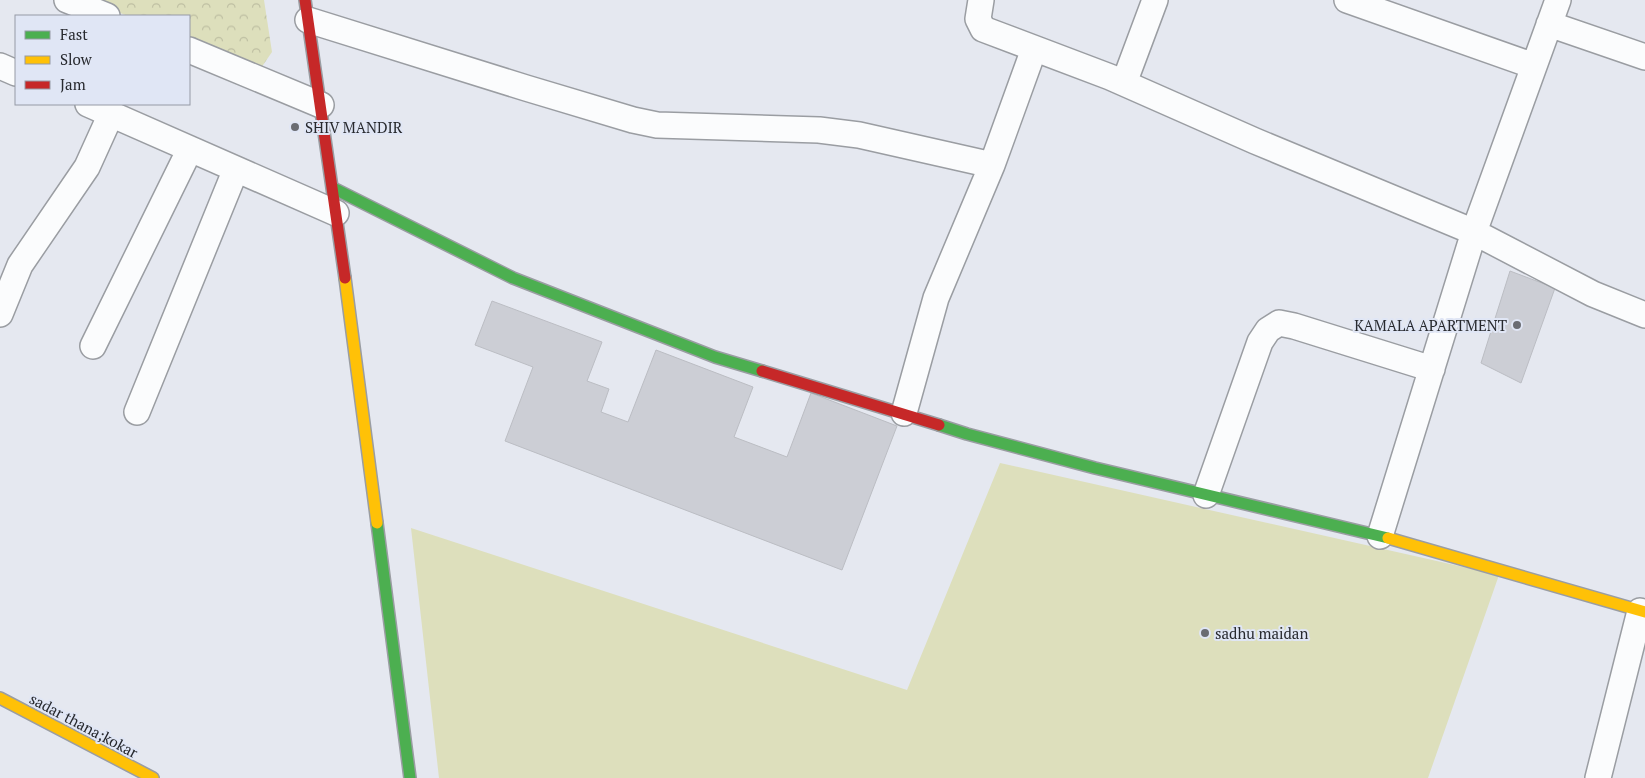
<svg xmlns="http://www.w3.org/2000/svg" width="1645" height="778" font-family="'PT Serif',serif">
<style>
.park{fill:url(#park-crowns)}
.pitch{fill:#dddfbc}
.building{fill:#ccced5;stroke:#bbbdc3}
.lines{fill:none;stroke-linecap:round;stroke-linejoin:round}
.street-casing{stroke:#9a9da2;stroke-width:28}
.fast-casing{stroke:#9a9da2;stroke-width:14}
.slow-casing{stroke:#9a9da2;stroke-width:14}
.jam-casing{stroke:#9a9da2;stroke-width:14}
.street{stroke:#fbfcfd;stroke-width:25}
.fast{stroke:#4caf50;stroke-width:11}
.slow{stroke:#ffc107;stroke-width:11}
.jam{stroke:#c62828;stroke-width:11}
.poi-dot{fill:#6a6c72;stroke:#e0e6f5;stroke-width:2}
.labels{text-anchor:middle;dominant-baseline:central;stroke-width:4;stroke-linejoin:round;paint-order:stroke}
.poi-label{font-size:15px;fill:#27292e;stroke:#e0e6f5;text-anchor:start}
.street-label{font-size:15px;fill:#27292e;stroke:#e0e6f5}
</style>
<defs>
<pattern id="park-crowns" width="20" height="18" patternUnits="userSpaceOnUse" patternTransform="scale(1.25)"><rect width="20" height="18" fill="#dddfbc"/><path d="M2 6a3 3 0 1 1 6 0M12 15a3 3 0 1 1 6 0" fill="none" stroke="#bebfa2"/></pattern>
</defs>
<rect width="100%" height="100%" fill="#e5e8f0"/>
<!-- park -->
<path class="park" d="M86,0H264L272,52L261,68L189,40V16H128Z"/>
<!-- pitch -->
<path class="pitch" d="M1000,463L1499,575L1428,778H439L411,528L907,690Z"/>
<!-- building -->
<path class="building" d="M1510,271L1555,288L1521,383L1481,363Z
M492,301L602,342L587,381L609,389L601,412L628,422L656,350L753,387L734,437L787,457L811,393L897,426L842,570L505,441L533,367L475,345Z"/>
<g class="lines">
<defs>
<path id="street" d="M67,0L107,16
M981,0L978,19L983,29L1110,77L1255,141L1474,232L1593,294L1645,315
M1347,0L1534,66
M308,20L526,88L633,120L657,125L819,130L859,135L992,165
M1549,24L1645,57
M189,50L321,105
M0,66L16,73
M1124,83L1155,0
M88,104L336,213
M0,314L20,265L87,167L111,114
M93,346L190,149
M137,412L236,169
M904,413L936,298L992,165L1034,49
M1206,495L1260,342L1268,330L1279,323L1294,326L1432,369
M1380,536L1474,232L1558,0
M1598,778L1640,611"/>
<path id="fast" d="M333,188L513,278L715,357L762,371
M939,425L967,434L1095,468L1388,538
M377,523L410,778"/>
<path id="slow" d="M345,278L377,523
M1388,538L1645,612
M0,698L153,778"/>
<path id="jam" d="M305,0L345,278
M762,371L939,425"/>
</defs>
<!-- street casing -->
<use href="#street" class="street-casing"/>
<!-- fast casing -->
<use href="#fast" class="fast-casing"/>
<!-- slow casing -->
<use href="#slow" class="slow-casing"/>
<!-- jam casing -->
<use href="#jam" class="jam-casing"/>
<!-- street -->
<use href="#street" class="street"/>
<!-- fast -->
<use href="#fast" class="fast"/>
<!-- slow -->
<use href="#slow" class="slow"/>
<!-- jam -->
<use href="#jam" class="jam"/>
</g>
<!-- markers -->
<g class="poi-dot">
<circle cx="295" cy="127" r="5"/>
<circle cx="1517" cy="325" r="5"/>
<circle cx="1205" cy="633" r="5"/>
</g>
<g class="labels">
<!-- poi labels -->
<g class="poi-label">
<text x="305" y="127">SHIV MANDIR</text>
<text x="1507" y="325" text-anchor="end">KAMALA APARTMENT</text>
<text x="1215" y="633">sadhu maidan</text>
</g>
<!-- street labels -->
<g class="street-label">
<text transform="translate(84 725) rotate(28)">sadar thana;kokar</text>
</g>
</g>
<!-- legend -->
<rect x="15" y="15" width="175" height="90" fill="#e0e6f5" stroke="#969aa5"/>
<rect x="25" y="31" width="25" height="8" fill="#4caf50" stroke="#969aa5"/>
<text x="60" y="40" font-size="15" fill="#27292e">Fast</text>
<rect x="25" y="56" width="25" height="8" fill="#ffc107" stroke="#969aa5"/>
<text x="60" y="65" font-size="15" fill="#27292e">Slow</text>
<rect x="25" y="81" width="25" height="8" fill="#c62828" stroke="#969aa5"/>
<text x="60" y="90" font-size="15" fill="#27292e">Jam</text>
</svg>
